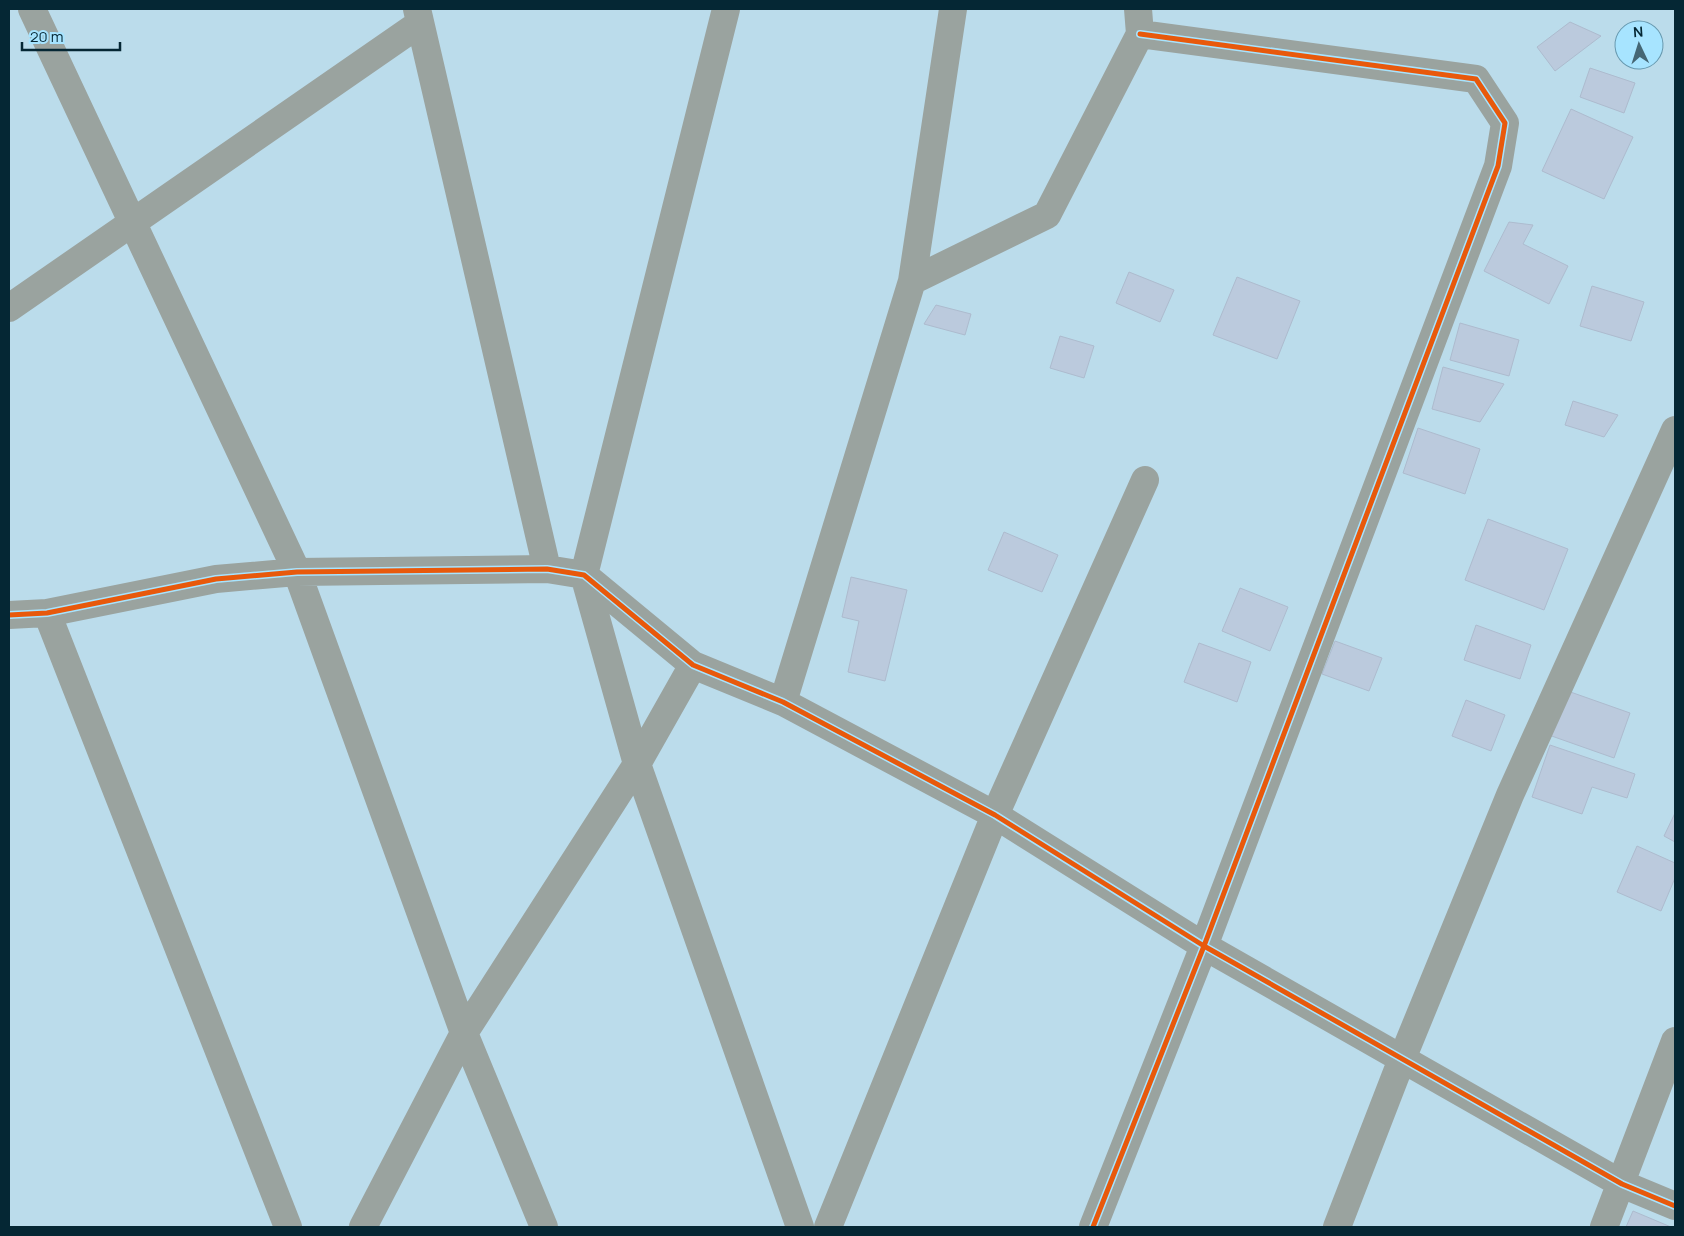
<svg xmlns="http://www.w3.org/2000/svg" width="1684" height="1236" font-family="Manrope,sans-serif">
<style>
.building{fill:#bbcadd;stroke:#adbbce}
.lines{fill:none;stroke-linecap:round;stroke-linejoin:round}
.street{stroke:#9aa39f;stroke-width:28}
.cycleway-casing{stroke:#a7e4ff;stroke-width:8}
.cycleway{stroke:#e8590c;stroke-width:5}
</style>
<rect width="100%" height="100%" fill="#bbdceb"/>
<!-- building -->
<path class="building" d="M1570,22L1601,36L1555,71L1537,47Z
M1590,68L1635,83L1624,113L1580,97Z
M1571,109L1633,137L1604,199L1542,171Z
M1509,222L1533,225L1523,244L1568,266L1549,304L1484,271Z
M1129,272L1174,290L1160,322L1116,303Z
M1237,277L1300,301L1277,359L1213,335Z
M1592,286L1644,302L1631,341L1580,326Z
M936,305L971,314L965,335L924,324Z
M1460,323L1519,340L1509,376L1450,360Z
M1060,336L1094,346L1084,378L1050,368Z
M1443,367L1504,384L1480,422L1432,409Z
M1573,401L1618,415L1604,437L1565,425Z
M1418,428L1480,449L1465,494L1403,473Z
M1488,519L1568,549L1544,610L1465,580Z
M1004,532L1058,555L1042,592L988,570Z
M851,577L907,590L885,681L848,672L859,621L842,617Z
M1240,588L1288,607L1270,651L1222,631Z
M1476,625L1531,645L1520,679L1464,660Z
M1335,641L1382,658L1369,691L1322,674Z
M1199,643L1251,662L1237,702L1184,682Z
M1562,689L1630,713L1614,758L1546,734Z
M1466,700L1505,715L1491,751L1452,736Z
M1550,745L1635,774L1627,798L1592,787L1582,814L1532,797Z
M1675,813V842L1664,836Z
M1637,846L1675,863V878L1661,911L1617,892Z
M1633,1211L1671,1227H1626Z"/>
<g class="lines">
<!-- street -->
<path class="street" d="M32,9L297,572L464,1033L544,1227
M417,9L547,569
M726,9L584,575L637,764L800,1227
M912,281L1047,215L1140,34L1138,9
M9,308L419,24
M47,613L288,1227
M9,615L47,613L216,579L297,572L547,569L584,575L693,665L783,702L995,815L1204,946L1622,1184L1675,1206
M783,702L912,281L953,9
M363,1227L464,1033L637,764L693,665
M828,1227L995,815L1145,480
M1093,1227L1204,946L1498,166L1505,123L1476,79L1140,34
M1337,1227L1402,1059L1510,795L1675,430
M1604,1227L1675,1041"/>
<defs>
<path id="cycleway" d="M9,615L47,613L216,579L297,572L547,569L584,575L693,665L783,702L995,815L1204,946L1622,1184L1675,1206
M1093,1227L1204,946L1498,166L1505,123L1476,79L1140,34"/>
</defs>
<!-- cycleway casing -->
<use href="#cycleway" class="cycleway-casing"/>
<!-- cycleway -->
<use href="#cycleway" class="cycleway"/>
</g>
<!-- border -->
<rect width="1684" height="1236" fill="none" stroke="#052734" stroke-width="20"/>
<!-- north arrow -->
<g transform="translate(1639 45) rotate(356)"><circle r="24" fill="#a7e4ff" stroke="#6698ae"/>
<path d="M0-4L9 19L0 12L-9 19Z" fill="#456674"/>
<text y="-8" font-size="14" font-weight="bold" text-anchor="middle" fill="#052734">N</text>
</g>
<!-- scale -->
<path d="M22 42v8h98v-8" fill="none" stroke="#052734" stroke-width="2.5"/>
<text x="30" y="42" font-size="15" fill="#052734" stroke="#a7e4ff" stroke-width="4" paint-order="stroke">20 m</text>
</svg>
